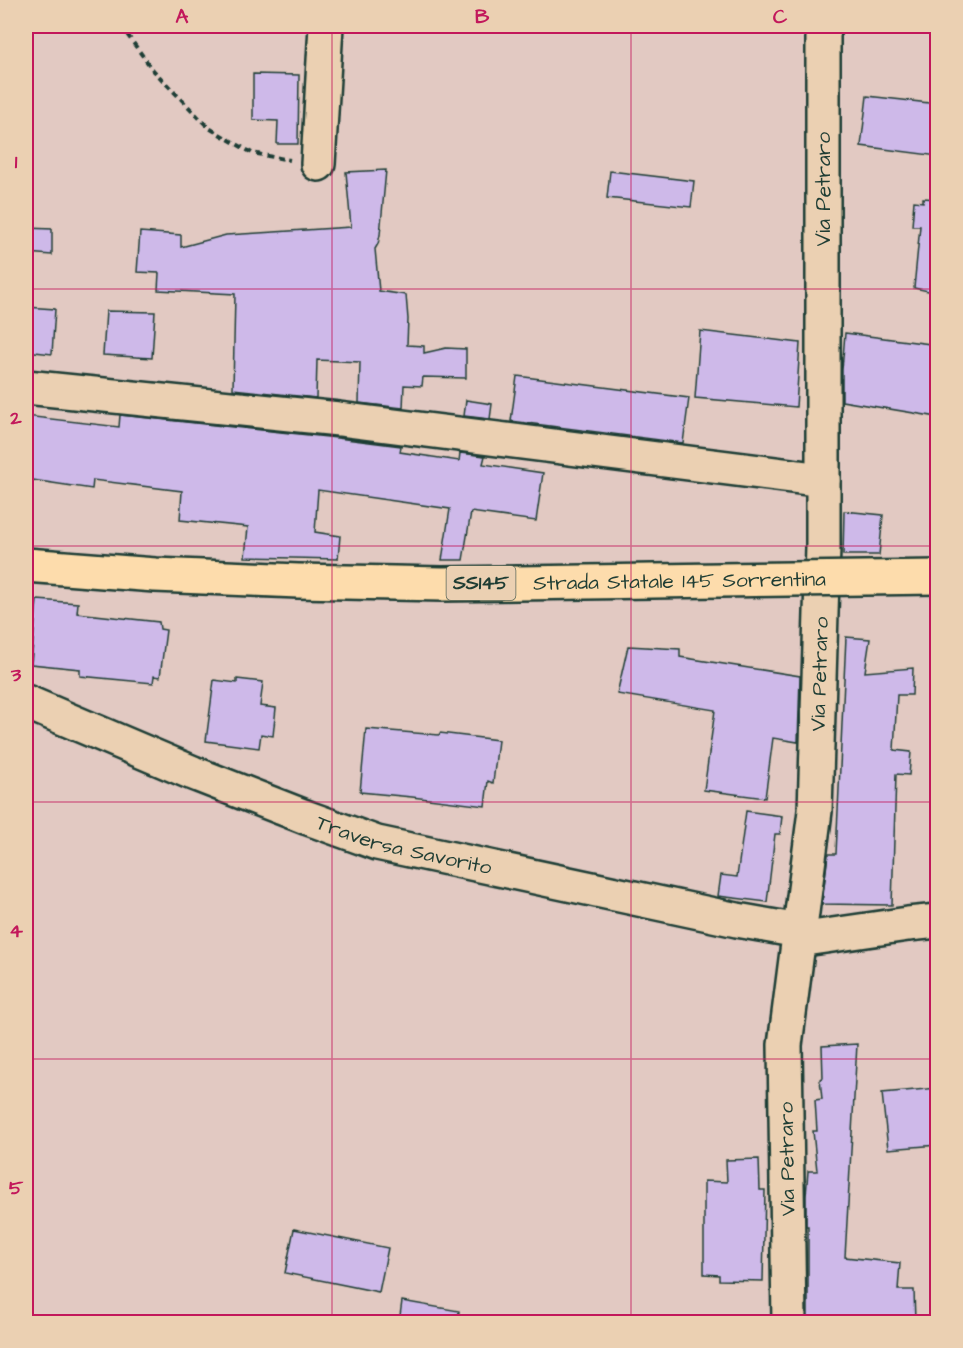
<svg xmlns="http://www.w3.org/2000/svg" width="963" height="1348" font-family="'Architects Daughter',sans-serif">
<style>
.building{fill:#ceb9e9;stroke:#1f3d34;stroke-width:1.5}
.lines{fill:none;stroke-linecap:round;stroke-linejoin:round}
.minor-casing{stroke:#1f3d34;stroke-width:38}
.path{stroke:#1f3d34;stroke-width:4;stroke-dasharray:6 4.5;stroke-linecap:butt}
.minor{stroke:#ebd0b2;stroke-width:33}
.highway-bridge-casing{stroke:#1f3d34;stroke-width:38;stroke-linecap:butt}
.highway-bridge{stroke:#fddcac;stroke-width:33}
.grid{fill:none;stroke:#c2185b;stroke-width:1.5;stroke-opacity:0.55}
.labels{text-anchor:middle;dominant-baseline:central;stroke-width:4.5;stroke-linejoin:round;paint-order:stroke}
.shield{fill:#ebd0b2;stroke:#5c695a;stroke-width:1.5}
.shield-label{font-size:20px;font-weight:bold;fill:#1f3d34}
.street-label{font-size:21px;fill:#1f3d34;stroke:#ebd0b2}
.neatline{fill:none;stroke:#c2185b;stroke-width:2}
.grid-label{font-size:20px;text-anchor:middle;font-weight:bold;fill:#c2185b}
</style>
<rect width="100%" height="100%" fill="#e2c9c2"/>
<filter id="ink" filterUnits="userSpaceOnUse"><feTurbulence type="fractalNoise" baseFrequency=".0167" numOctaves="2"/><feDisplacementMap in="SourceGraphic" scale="12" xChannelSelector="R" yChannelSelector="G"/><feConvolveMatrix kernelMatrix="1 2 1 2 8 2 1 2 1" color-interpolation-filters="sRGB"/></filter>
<g filter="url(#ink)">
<!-- building -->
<path class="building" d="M253,74L299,75L298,144H277L278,121L253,120Z
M867,96L938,104V156L861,146Z
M386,170L380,235L378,244L375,249L379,291L406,295L408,319L407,345L424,346V353L446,348L466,349V378L423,377L422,386L404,385L403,408L359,403L360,362L317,360L316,398L233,389L235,294L158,290L159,273L137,272L140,232L181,235V247L226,235L351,227L346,172Z
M610,171L694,181L691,207L607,198Z
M923,198L938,199V293L914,288L920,226H912L914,201L923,202Z
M26,228L52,229V255L26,253Z
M26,307L55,309L52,354L26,351Z
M106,311L155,312L152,358L103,355Z
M700,331L800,343L796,407L695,398Z
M845,333L938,345V417L842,401V370Z
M517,376L689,398L683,443L511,421Z
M466,400L492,404L490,419L464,416Z
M120,415L337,438L401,446L400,452L459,461L460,453L485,456L483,464L543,473L536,521L471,512L463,560H442L450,509L318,490L315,532L340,536L338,559L245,557L248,527L180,520L182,491L93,480L92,489L26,479V416L119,427Z
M844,511L883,515L879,555H843Z
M37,600L78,603L77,613L159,622L160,629L166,630L160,677L154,676L153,683L80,676V669L31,664Z
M846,637L870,639L865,672L913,668L912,695H897L894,750L911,752L909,775L896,774L892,905L822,904L828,854H836Z
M628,646L680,649V657L800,676L798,742L773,738L765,798L704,790L715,710L617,694Z
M237,679L263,682L260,706L276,708L273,736L261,734L259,748L206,741L214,680L237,683Z
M366,729L439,735L440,733L498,740L493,783L488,781L485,806L412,797L360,792Z
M746,811L782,816L780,834H775L767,902L718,896L721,875L737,877Z
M857,1044L845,1257L900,1263L898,1290H914L915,1321L892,1323H808V1226H806V1196L808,1171H817L813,1131H817L815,1100L822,1099L820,1079L823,1078L822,1046Z
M938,1088V1145L888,1149L882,1093Z
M759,1159L760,1190H765L763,1281L719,1280V1275L704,1274V1181L727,1182L726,1160Z
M294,1229L388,1248L379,1292L285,1273Z
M402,1301L459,1311L458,1323H399Z"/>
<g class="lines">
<defs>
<g id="minor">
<path d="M318,164L326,26"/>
<path d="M26,387L339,419L823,480"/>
<path id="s1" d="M26,702L193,773L308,818L377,843L737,920L799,931"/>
<path d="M798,940L908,924L938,921"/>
<path id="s2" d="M789,1322L785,1045L815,811L823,547V26"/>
</g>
</defs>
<!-- minor casing -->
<use href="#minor" class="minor-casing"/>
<!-- path -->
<path class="path" d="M121,26L153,70L209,128L252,153L290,160"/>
<!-- minor -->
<use href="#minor" class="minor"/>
<defs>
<g id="highway-bridge">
<path id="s3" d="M26,565L155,575L298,581L442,584L938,577"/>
</g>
</defs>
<!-- highway-bridge casing -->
<use href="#highway-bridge" class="highway-bridge-casing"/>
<!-- highway-bridge -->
<use href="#highway-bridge" class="highway-bridge"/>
</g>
</g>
<!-- grid -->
<path class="grid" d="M332,26V1322M631,26V1322M26,289H938M26,546H938M26,802H938M26,1059H938"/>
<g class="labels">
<!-- shield labels -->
<rect class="shield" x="446.5" y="566" width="69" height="34" rx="4.5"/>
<g class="shield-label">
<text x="481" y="583">SS145</text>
</g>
<!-- street labels -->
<g class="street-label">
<text transform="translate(823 189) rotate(-90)">Via Petraro</text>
<text stroke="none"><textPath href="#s3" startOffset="654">Strada Statale 145 Sorrentina</textPath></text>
<text stroke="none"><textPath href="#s2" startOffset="650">Via Petraro</textPath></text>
<text stroke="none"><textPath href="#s1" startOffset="405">Traversa Savorito</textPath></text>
<text transform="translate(787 1159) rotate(-91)">Via Petraro</text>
</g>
</g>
<!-- margin -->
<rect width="963" height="1348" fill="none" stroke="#ebd0b2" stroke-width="66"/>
<rect x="33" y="33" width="897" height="1282" class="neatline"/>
<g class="grid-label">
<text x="182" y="23">A</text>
<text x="482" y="23">B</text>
<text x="780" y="23">C</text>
<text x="16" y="168">1</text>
<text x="16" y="424">2</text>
<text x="16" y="681">3</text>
<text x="16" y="937">4</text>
<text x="16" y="1194">5</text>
</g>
</svg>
